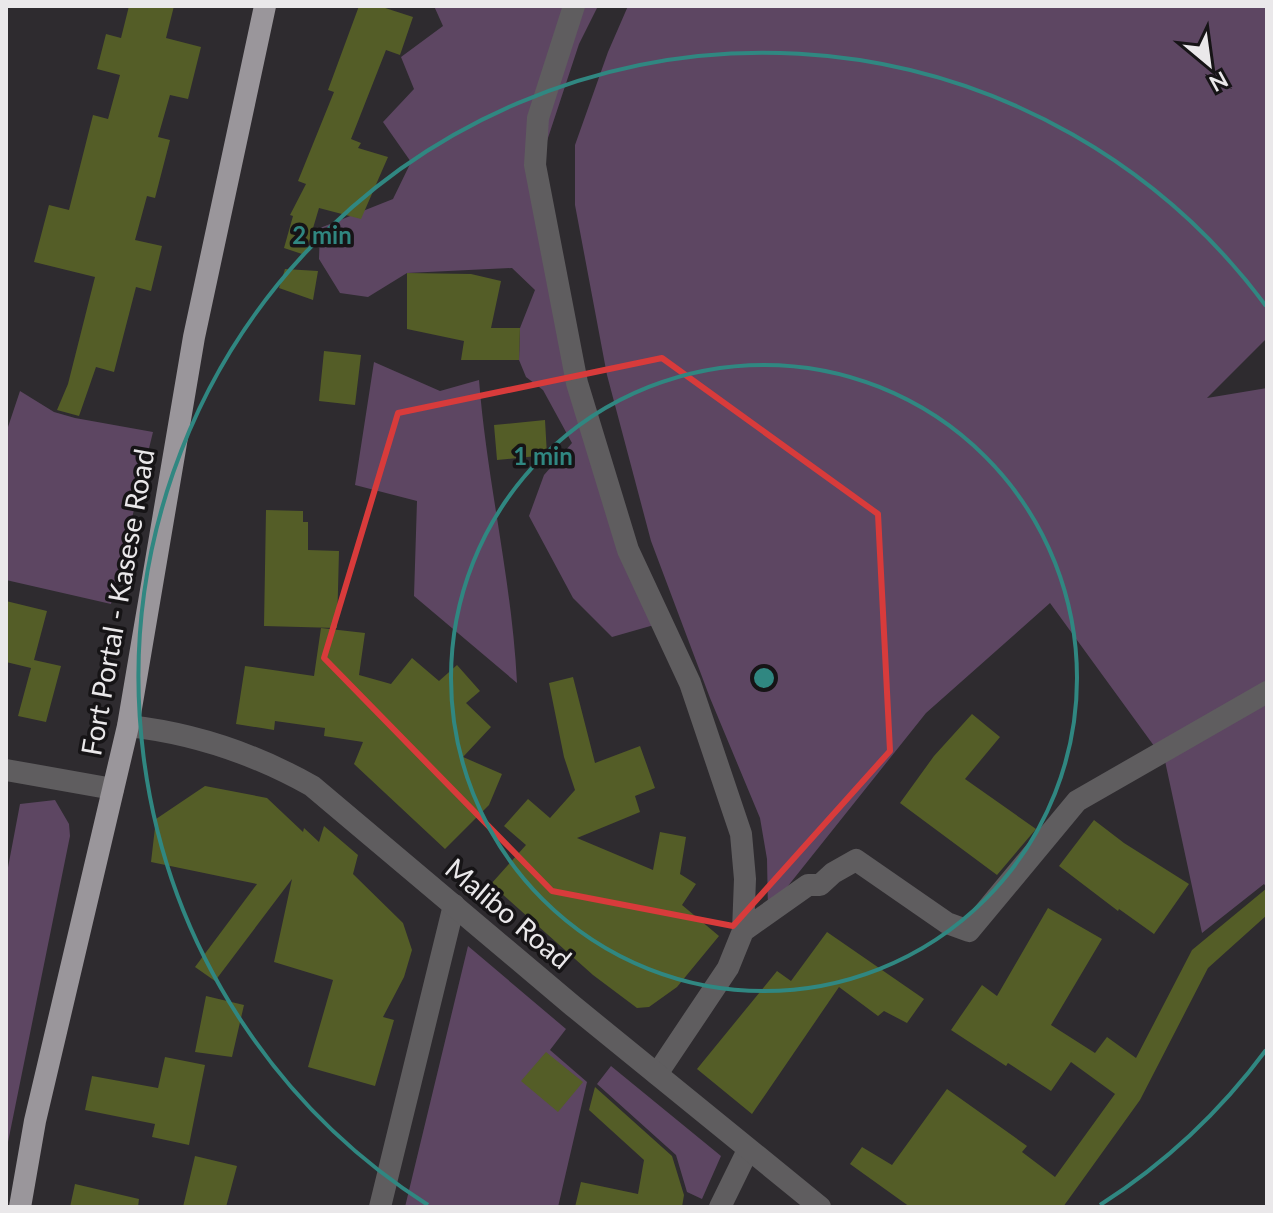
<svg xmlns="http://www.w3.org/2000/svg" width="1273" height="1213" font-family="Lato,sans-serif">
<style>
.green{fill:#5d4662}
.building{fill:#545d27}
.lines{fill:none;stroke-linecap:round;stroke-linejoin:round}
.minor{stroke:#5f5d5f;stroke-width:22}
.tertiary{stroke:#5f5d5f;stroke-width:22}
.trunk{stroke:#9a969b;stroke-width:22}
.marked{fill:none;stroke:#d83b3b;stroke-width:6;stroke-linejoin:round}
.ring{fill:none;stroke:#308781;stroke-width:4}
.labels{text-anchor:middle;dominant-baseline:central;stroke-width:7;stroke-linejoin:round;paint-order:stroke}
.street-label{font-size:28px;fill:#eae8ea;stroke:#161416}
.centre{fill:#308781;stroke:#161416;stroke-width:4}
.ring-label{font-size:24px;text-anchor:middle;font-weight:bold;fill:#308781;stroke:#161416;stroke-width:7;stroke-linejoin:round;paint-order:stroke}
</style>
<rect width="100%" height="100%" fill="#2e2b2f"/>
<!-- green -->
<path class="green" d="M434,6H598L579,44L543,153L583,373L654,625L612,637L573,598L529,516L544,475L572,443L543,390L526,377L519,360L520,328L535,290L512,268L407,273L368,297L340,293L319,259L320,228L393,199L411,162L383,122L414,89L401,57L443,26Z
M628,6H1267V338L1207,398L1267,388V888L1264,884L1202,933L1165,761L1050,603L926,713L768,911L767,859L760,818L710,698L651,541L607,375L575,205V145L608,52Z
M374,362L440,391L479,380C487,482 512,581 517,683L414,596L417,501L355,485Z
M20,391L54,412L75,418L153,432L111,604L6,580V433Z
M55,800L69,824L70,836L6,1152V878L20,804Z
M468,946L566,1029L550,1050L587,1082L558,1207H405Z
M611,1066L721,1156L702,1199L687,1192L676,1155L597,1084Z"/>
<!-- building -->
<path class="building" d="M129,6H174L166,38L201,47L188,99L170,95L158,137L170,140L155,198L147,196L135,240L162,246L151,291L136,287L114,372L96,367L79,416L57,410L68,384L95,277L34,262L49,205L69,210L93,115L108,119L120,75L97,69L106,34L121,38Z
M359,6H379L413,17L400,55L386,50L351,139L361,143L358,148L388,157L361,219L319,208L305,255L284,248L293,216L290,215L306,184L298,181L334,92L328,90Z
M285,269L318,271L313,300L279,288Z
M407,273L471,274L501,281L491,328H520L519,360H461L464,341L407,329Z
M324,351L361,355L355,405L319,401Z
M545,420L547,455L497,460L494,425Z
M266,510L303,511V522H308V550L339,551L337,628L264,626Z
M6,601L47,611L34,660L61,666L46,722L18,716L31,668L6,662Z
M321,628L365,633L359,675L391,684L412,658L439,681L457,665L480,691L466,703L491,727L463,757L502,774L489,805L445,849L354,764L363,742L324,736L325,728L275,721L274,730L236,724L245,666L314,676Z
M573,677L595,763L640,746L655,788L635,796L640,812L577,838L653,870L660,832L686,837L680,874L696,884L682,905L719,936L677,987L649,1007L637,1008L593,975L491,884L526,845L504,826L528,799L550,818L575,790L564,757L549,683Z
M972,714L1000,737L965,779L1036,829L997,875L900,803L934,756Z
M205,786L267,798L303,832L304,828L319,842L324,826L358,855L353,874L403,923L412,950L404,977L383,1017L394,1020L375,1086L308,1067L333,980L274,962L292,879L215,981L195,967L257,884L151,862L156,819Z
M1094,820L1124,843L1189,884L1154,934L1119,909L1118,911L1059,866Z
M1267,888V915L1208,968L1140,1100L1063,1207H910L850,1164L862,1147L892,1165L947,1089L1027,1146L1022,1152L1055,1177L1115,1094L1071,1062L1051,1091L1008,1063L1006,1066L951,1030L982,985L997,996L1048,908L1102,939L1051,1025L1095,1053L1107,1037L1136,1058L1192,950Z
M827,932L924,999L907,1023L884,1011L878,1016L839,987L752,1114L697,1069L777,971L791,981Z
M206,996L244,1005L232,1057L195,1052Z
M546,1052L583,1082L558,1112L521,1081Z
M165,1057L205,1065L189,1145L152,1137L155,1124L85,1110L92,1076L158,1088Z
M595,1087L672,1156L684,1195L682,1207H575L581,1182L638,1194L644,1160L589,1110Z
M195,1156L237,1166L226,1207H183Z
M75,1184L139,1199L138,1207H70Z"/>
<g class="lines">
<!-- minor -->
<path class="minor" d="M574,6L538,118L535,165L577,383L628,550L690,683L741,834L745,879L743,931L728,968L657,1074
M6,770L113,789
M743,931L808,885H820L833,873L856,860L947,923L969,931L1077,801L1267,692
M380,1207L454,905
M720,1207L748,1150"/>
<!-- tertiary -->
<path class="tertiary" d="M128,726C193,733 255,754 312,786L573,1006L820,1207"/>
<!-- trunk -->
<path class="trunk" d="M20,1207L35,1121L128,726L194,337L265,6"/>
</g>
<!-- marked area -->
<path class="marked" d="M662,358L878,514L890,751L733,926L552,891L324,658L398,413Z"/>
<!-- distance rings -->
<g class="ring">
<circle cx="764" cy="678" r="313"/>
<path d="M1266 1050A625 625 0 0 1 1100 1205M428 1205A625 625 0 1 1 1266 306"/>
</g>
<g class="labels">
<!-- street labels -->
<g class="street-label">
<text transform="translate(117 602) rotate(-80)">Fort Portal - Kasese Road</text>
<text transform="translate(509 913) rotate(40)">Malibo Road</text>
</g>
</g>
<circle cx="764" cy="678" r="12" class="centre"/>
<g class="ring-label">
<text x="322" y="244">2 min</text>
<text x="543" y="465">1 min</text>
</g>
<!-- border -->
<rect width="1273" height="1213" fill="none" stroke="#eae8ea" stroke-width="16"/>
<!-- north arrow -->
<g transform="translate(1209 64) rotate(151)" stroke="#161416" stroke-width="6" paint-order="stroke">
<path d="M0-6L14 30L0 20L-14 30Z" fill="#eae8ea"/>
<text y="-12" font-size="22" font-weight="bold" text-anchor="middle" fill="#eae8ea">N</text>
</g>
</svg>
